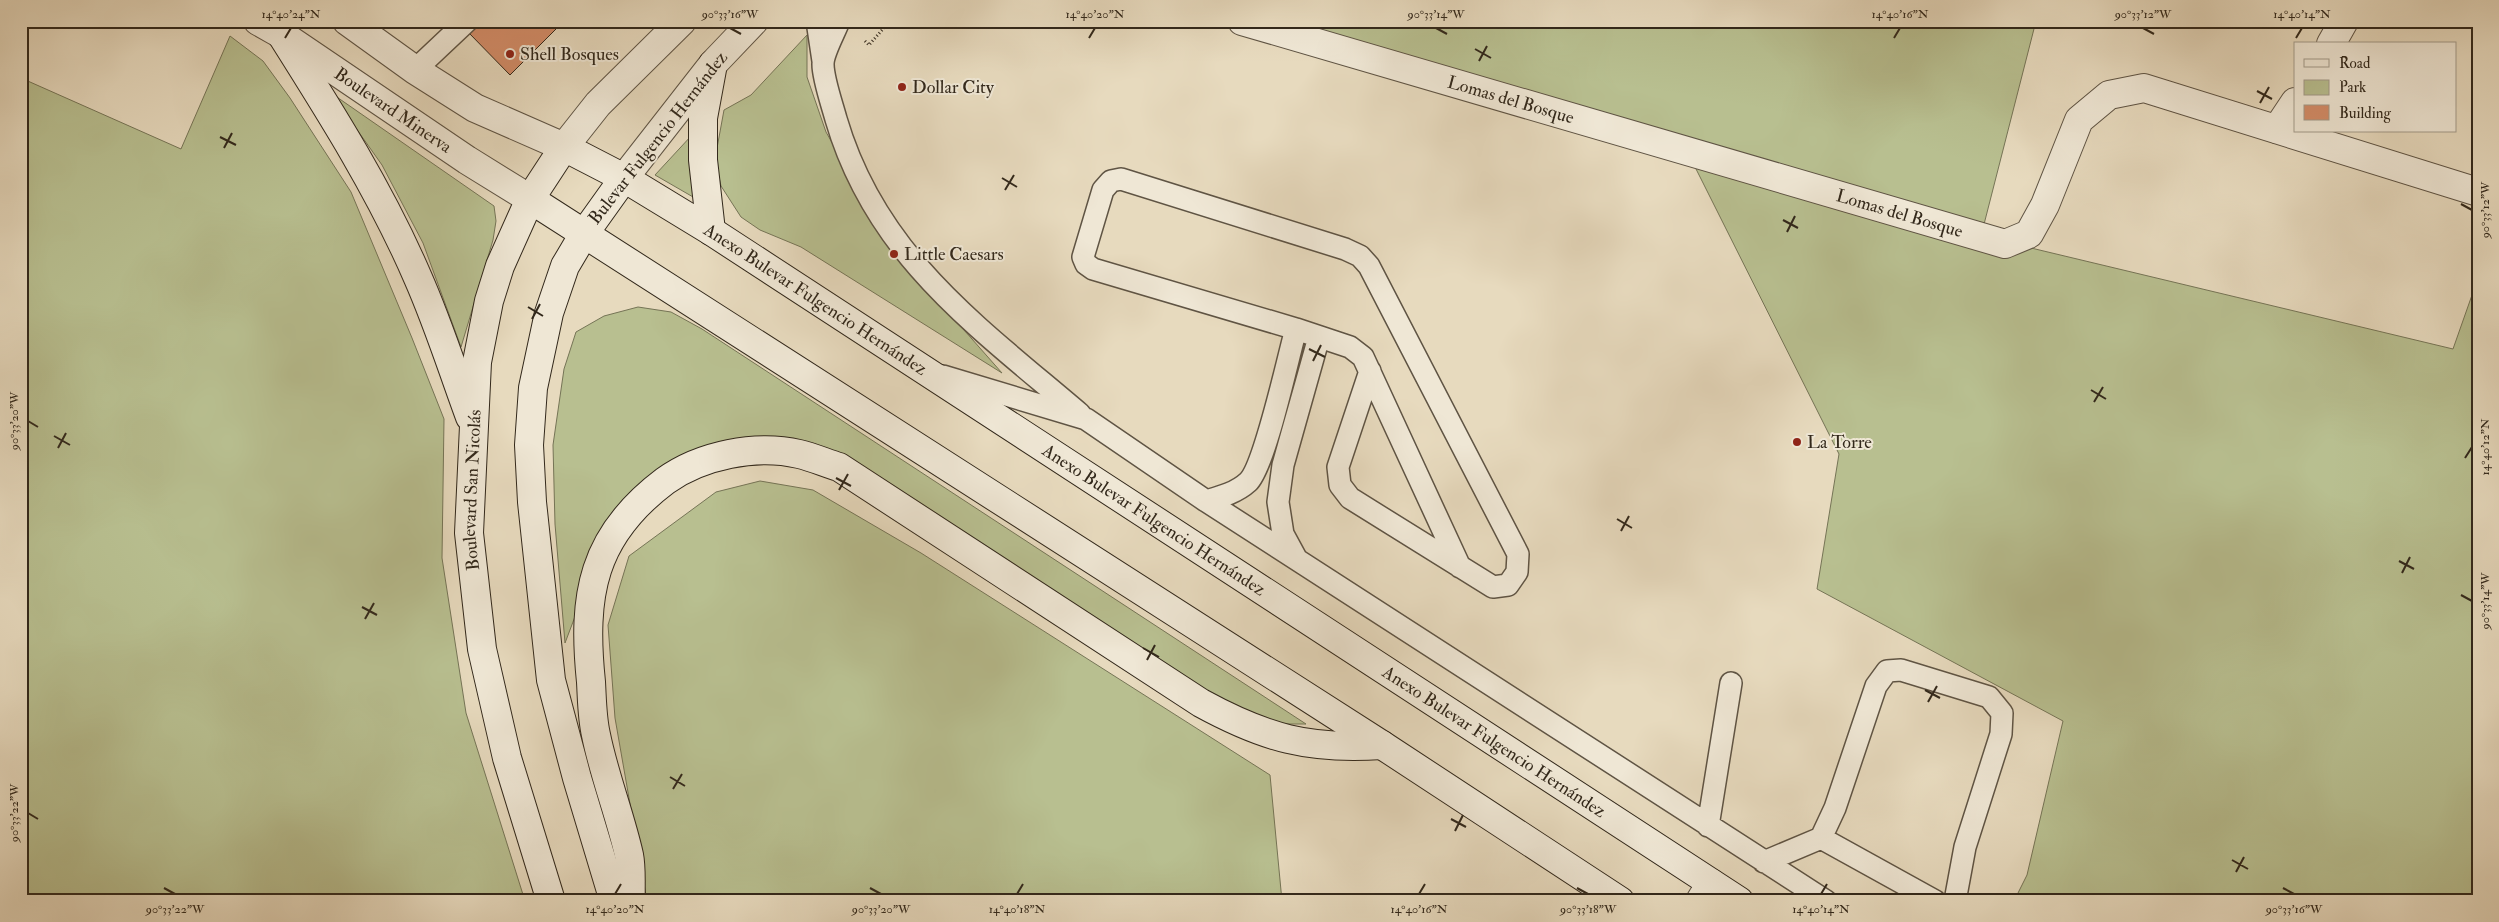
<svg xmlns="http://www.w3.org/2000/svg" width="2499" height="922" font-family="'IM FELL Double Pica',serif">
<style>
.green{fill:#b8bf90;stroke:#757456}
.building{fill:#d48d69;stroke:#32281b}
.lines{fill:none;stroke-linecap:round;stroke-linejoin:round}
.service-casing{stroke:#5f5444;stroke-width:24}
.minor-casing{stroke:#5f5444;stroke-width:30}
.tertiary-casing{stroke:#5f5444;stroke-width:30}
.secondary-casing{stroke:#32281b;stroke-width:30}
.path{stroke:#32281b;stroke-width:3;stroke-dasharray:1 2.5;stroke-linecap:butt}
.service{stroke:#efe7d5;stroke-width:21}
.minor{stroke:#efe7d5;stroke-width:28}
.tertiary{stroke:#efe7d5;stroke-width:28}
.secondary{stroke:#efe7d5;stroke-width:28}
.ticks{fill:none;stroke:#32281b;stroke-width:2}
.poi-dot{fill:#8f2418;stroke:#efe7d5;stroke-width:2}
.labels{text-anchor:middle;dominant-baseline:central;stroke-width:4;stroke-linejoin:round;paint-order:stroke}
.poi-label{font-size:18px;fill:#32281b;stroke:#efe7d5;text-anchor:start}
.street-label{font-size:18px;fill:#32281b;stroke:#efe7d5}
.neatline{fill:none;stroke:#32281b;stroke-width:2}
.ticks-label{font-size:12px;text-anchor:middle;fill:#32281b}
</style>
<rect width="100%" height="100%" fill="#e7dabe"/>
<filter id="stains"><feTurbulence type="fractalNoise" baseFrequency=".004" numOctaves="4"/><feColorMatrix values="0 0 0 0 .2 0 0 0 0 .09 0 0 0 0 .02 0 0 0 .5 -.17"/></filter>
<radialGradient id="worn" r=".72"><stop offset=".6" stop-color="#630" stop-opacity="0"/><stop offset="1" stop-color="#630" stop-opacity=".3"/></radialGradient>
<!-- green -->
<path class="green" d="M1217,21H2036L1981,236L2453,349L2478,278V901H2014L2027,875L2063,721L1817,589L1839,454L1689,155Z
M807,35V77L826,132L865,200L926,287L1002,373L801,247L760,230L741,217L721,186L715,159L724,110L751,95Z
M230,36L263,61L290,98L351,192L412,338L444,419L442,558L466,713L525,901H21V78L181,149Z
M331,93L494,206L496,221L493,240L461,347L423,243L382,165Z
M692,135L700,201L655,175Z
M638,307L671,312L702,329L1306,724H1268L1242,716L808,446L661,475L576,614L565,643L555,524L553,445L564,369L576,332L604,316Z
M760,481L813,490L921,553L1270,775L1282,901H647L615,718L608,625L629,556L716,492Z"/>
<!-- building -->
<path class="building" d="M478,21H564L510,75L468,32Z"/>
<g class="lines">
<defs>
<path id="service" d="M817,21L823,61
M839,21C835,32 823,53 823,64C823,79 832,104 836,119C876,256 977,326 1080,414
M415,70L467,21
M1370,371L1338,467L1340,485L1350,498L1493,587L1508,585L1517,572L1518,554L1369,266L1360,256L1345,249L1121,179L1111,181L1103,190L1083,257L1086,264L1093,269L1296,329L1350,347L1363,357L1460,567
M943,376L1086,419L1206,501L1826,901
M1206,501C1220,497 1236,493 1248,482C1265,466 1288,357 1296,329
M1296,558L1283,534L1278,502L1283,465L1319,337
M1708,826L1731,683
M1821,838L1835,808L1876,686L1887,671L1901,670L1989,697L2002,713L2001,734L1965,847L1955,901
M1764,862L1821,838L1935,901"/>
<g id="minor">
<path id="s1" d="M1242,21L2005,244L2029,234L2045,205L2079,120L2109,95L2144,88L2478,192"/>
<path d="M2331,44L2344,21"/>
<path d="M2277,129L2295,102"/>
<path d="M1700,901L1711,883"/>
</g>
<g id="tertiary">
<path id="s2" d="M258,21L281,34L467,160L530,199"/>
<path d="M347,21L415,70L475,108L564,147L598,104L682,21"/>
<path d="M624,178L713,64L754,21"/>
</g>
<g id="secondary">
<path d="M281,34C331,113 381,192 418,278C438,323 453,371 470,417"/>
<path d="M530,199L1382,745L1620,901"/>
<path d="M711,231L703,160V118L713,64"/>
<path id="s3" d="M551,901L507,758L482,649L469,533L477,362L489,301L500,266L530,199L564,147L624,178L711,231L1739,901"/>
<path d="M614,901L577,778L551,680L532,502L529,445L533,388L549,313L565,266L584,234L624,178"/>
<path d="M631,901C630,886 632,870 629,855C620,815 604,775 596,735C592,718 592,699 591,682C582,595 592,536 665,481C701,455 756,444 799,454C812,457 826,463 839,467L1201,703C1265,738 1309,750 1382,745"/>
</g>
</defs>
<!-- service casing -->
<use href="#service" class="service-casing"/>
<!-- minor casing -->
<use href="#minor" class="minor-casing"/>
<!-- tertiary casing -->
<use href="#tertiary" class="tertiary-casing"/>
<!-- secondary casing -->
<use href="#secondary" class="secondary-casing"/>
<!-- path -->
<path class="path" d="M865,41L869,45L890,21"/>
<!-- service -->
<use href="#service" class="service"/>
<!-- minor -->
<use href="#minor" class="minor"/>
<!-- tertiary -->
<use href="#tertiary" class="tertiary"/>
<!-- secondary -->
<use href="#secondary" class="secondary"/>
</g>
<!-- ticks -->
<path class="ticks" d="M730,28L741,34M1436,28L1447,34M2143,28L2154,34M285,38L291,28M1089,38L1095,28M1894,38L1900,28M2296,38L2302,28M1475,49L1491,58M1479,61L1487,46M2257,91L2272,99M2260,103L2269,87M220,137L236,145M224,148L232,133M1002,178L1017,187M1005,190L1014,175M2461,204L2472,210M1783,220L1798,228M1787,232L1795,216M528,307L543,316M532,319L540,304M1309,349L1325,357M1313,361L1321,345M2091,390L2106,399M2094,402L2103,387M28,421L38,427M54,436L70,445M58,448L66,433M2465,458L2472,447M836,478L851,486M839,490L848,474M1617,519L1632,528M1621,531L1629,516M2399,561L2414,569M2402,573L2410,557M2461,595L2472,601M362,607L377,615M365,619L374,603M1143,648L1159,657M1147,660L1155,645M1925,690L1940,698M1928,702L1937,686M670,777L685,786M673,789L682,774M28,813L38,819M1451,819L1466,827M1455,831L1463,815M2232,860L2248,869M2236,872L2244,857M164,888L175,894M870,888L881,894M1577,888L1588,894M2283,888L2294,894M615,894L621,884M1017,894L1023,884M1419,894L1425,884M1821,894L1827,884"/>
<!-- markers -->
<g class="poi-dot">
<circle cx="510" cy="54" r="5"/>
<circle cx="902" cy="87" r="5"/>
<circle cx="894" cy="254" r="5"/>
<circle cx="1797" cy="442" r="5"/>
</g>
<g class="labels">
<!-- poi labels -->
<g class="poi-label">
<text x="520" y="54">Shell Bosques</text>
<text x="912" y="87">Dollar City</text>
<text x="904" y="254">Little Caesars</text>
<text x="1807" y="442">La Torre</text>
</g>
<!-- street labels -->
<g class="street-label">
<text stroke="none"><textPath href="#s1" startOffset="280">Lomas del Bosque</textPath></text>
<text stroke="none"><textPath href="#s2" startOffset="162">Boulevard Minerva</textPath></text>
<text transform="translate(658 138) rotate(-52)">Bulevar Fulgencio Hernández</text>
<text stroke="none"><textPath href="#s1" startOffset="685">Lomas del Bosque</textPath></text>
<text stroke="none"><textPath href="#s3" startOffset="1078">Anexo Bulevar Fulgencio Hernández</textPath></text>
<text stroke="none"><textPath href="#s3" startOffset="421">Boulevard San Nicolás</textPath></text>
<text stroke="none"><textPath href="#s3" startOffset="1482">Anexo Bulevar Fulgencio Hernández</textPath></text>
<text stroke="none"><textPath href="#s3" startOffset="1888">Anexo Bulevar Fulgencio Hernández</textPath></text>
</g>
</g>
<!-- margin -->
<rect width="2499" height="922" fill="none" stroke="#e7dabe" stroke-width="55"/>
<!-- legend -->
<rect x="2294" y="42" width="162" height="90" fill="#efe7d5" stroke="#a39b8b"/>
<rect x="2304" y="59" width="25" height="8" fill="#efe7d5" stroke="#a39b8b"/>
<text x="2339" y="68" font-size="15" fill="#32281b">Road</text>
<rect x="2304" y="80" width="25" height="15" fill="#b8bf90" stroke="#a39b8b"/>
<text x="2339" y="92" font-size="15" fill="#32281b">Park</text>
<rect x="2304" y="105" width="25" height="15" fill="#d48d69" stroke="#a39b8b"/>
<text x="2339" y="118" font-size="15" fill="#32281b">Building</text>
<rect x="28" y="28" width="2444" height="866" class="neatline"/>
<g class="ticks-label">
<text x="291" y="18">14°40'24"N</text>
<text x="730" y="18">90°33'16"W</text>
<text x="1095" y="18">14°40'20"N</text>
<text x="1436" y="18">90°33'14"W</text>
<text x="1900" y="18">14°40'16"N</text>
<text x="2143" y="18">90°33'12"W</text>
<text x="2302" y="18">14°40'14"N</text>
<text transform="translate(2485 210) rotate(-90)" y="4">90°33'12"W</text>
<text transform="translate(14 421) rotate(-90)" y="4">90°33'20"W</text>
<text transform="translate(2485 447) rotate(-90)" y="4">14°40'12"N</text>
<text transform="translate(2485 601) rotate(-90)" y="4">90°33'14"W</text>
<text transform="translate(14 813) rotate(-90)" y="4">90°33'22"W</text>
<text x="175" y="913">90°33'22"W</text>
<text x="615" y="913">14°40'20"N</text>
<text x="881" y="913">90°33'20"W</text>
<text x="1017" y="913">14°40'18"N</text>
<text x="1419" y="913">14°40'16"N</text>
<text x="1588" y="913">90°33'18"W</text>
<text x="1821" y="913">14°40'14"N</text>
<text x="2294" y="913">90°33'16"W</text>
</g>
<rect width="100%" height="100%" filter="url(#stains)"/>
<rect width="100%" height="100%" fill="url(#worn)"/>
</svg>
